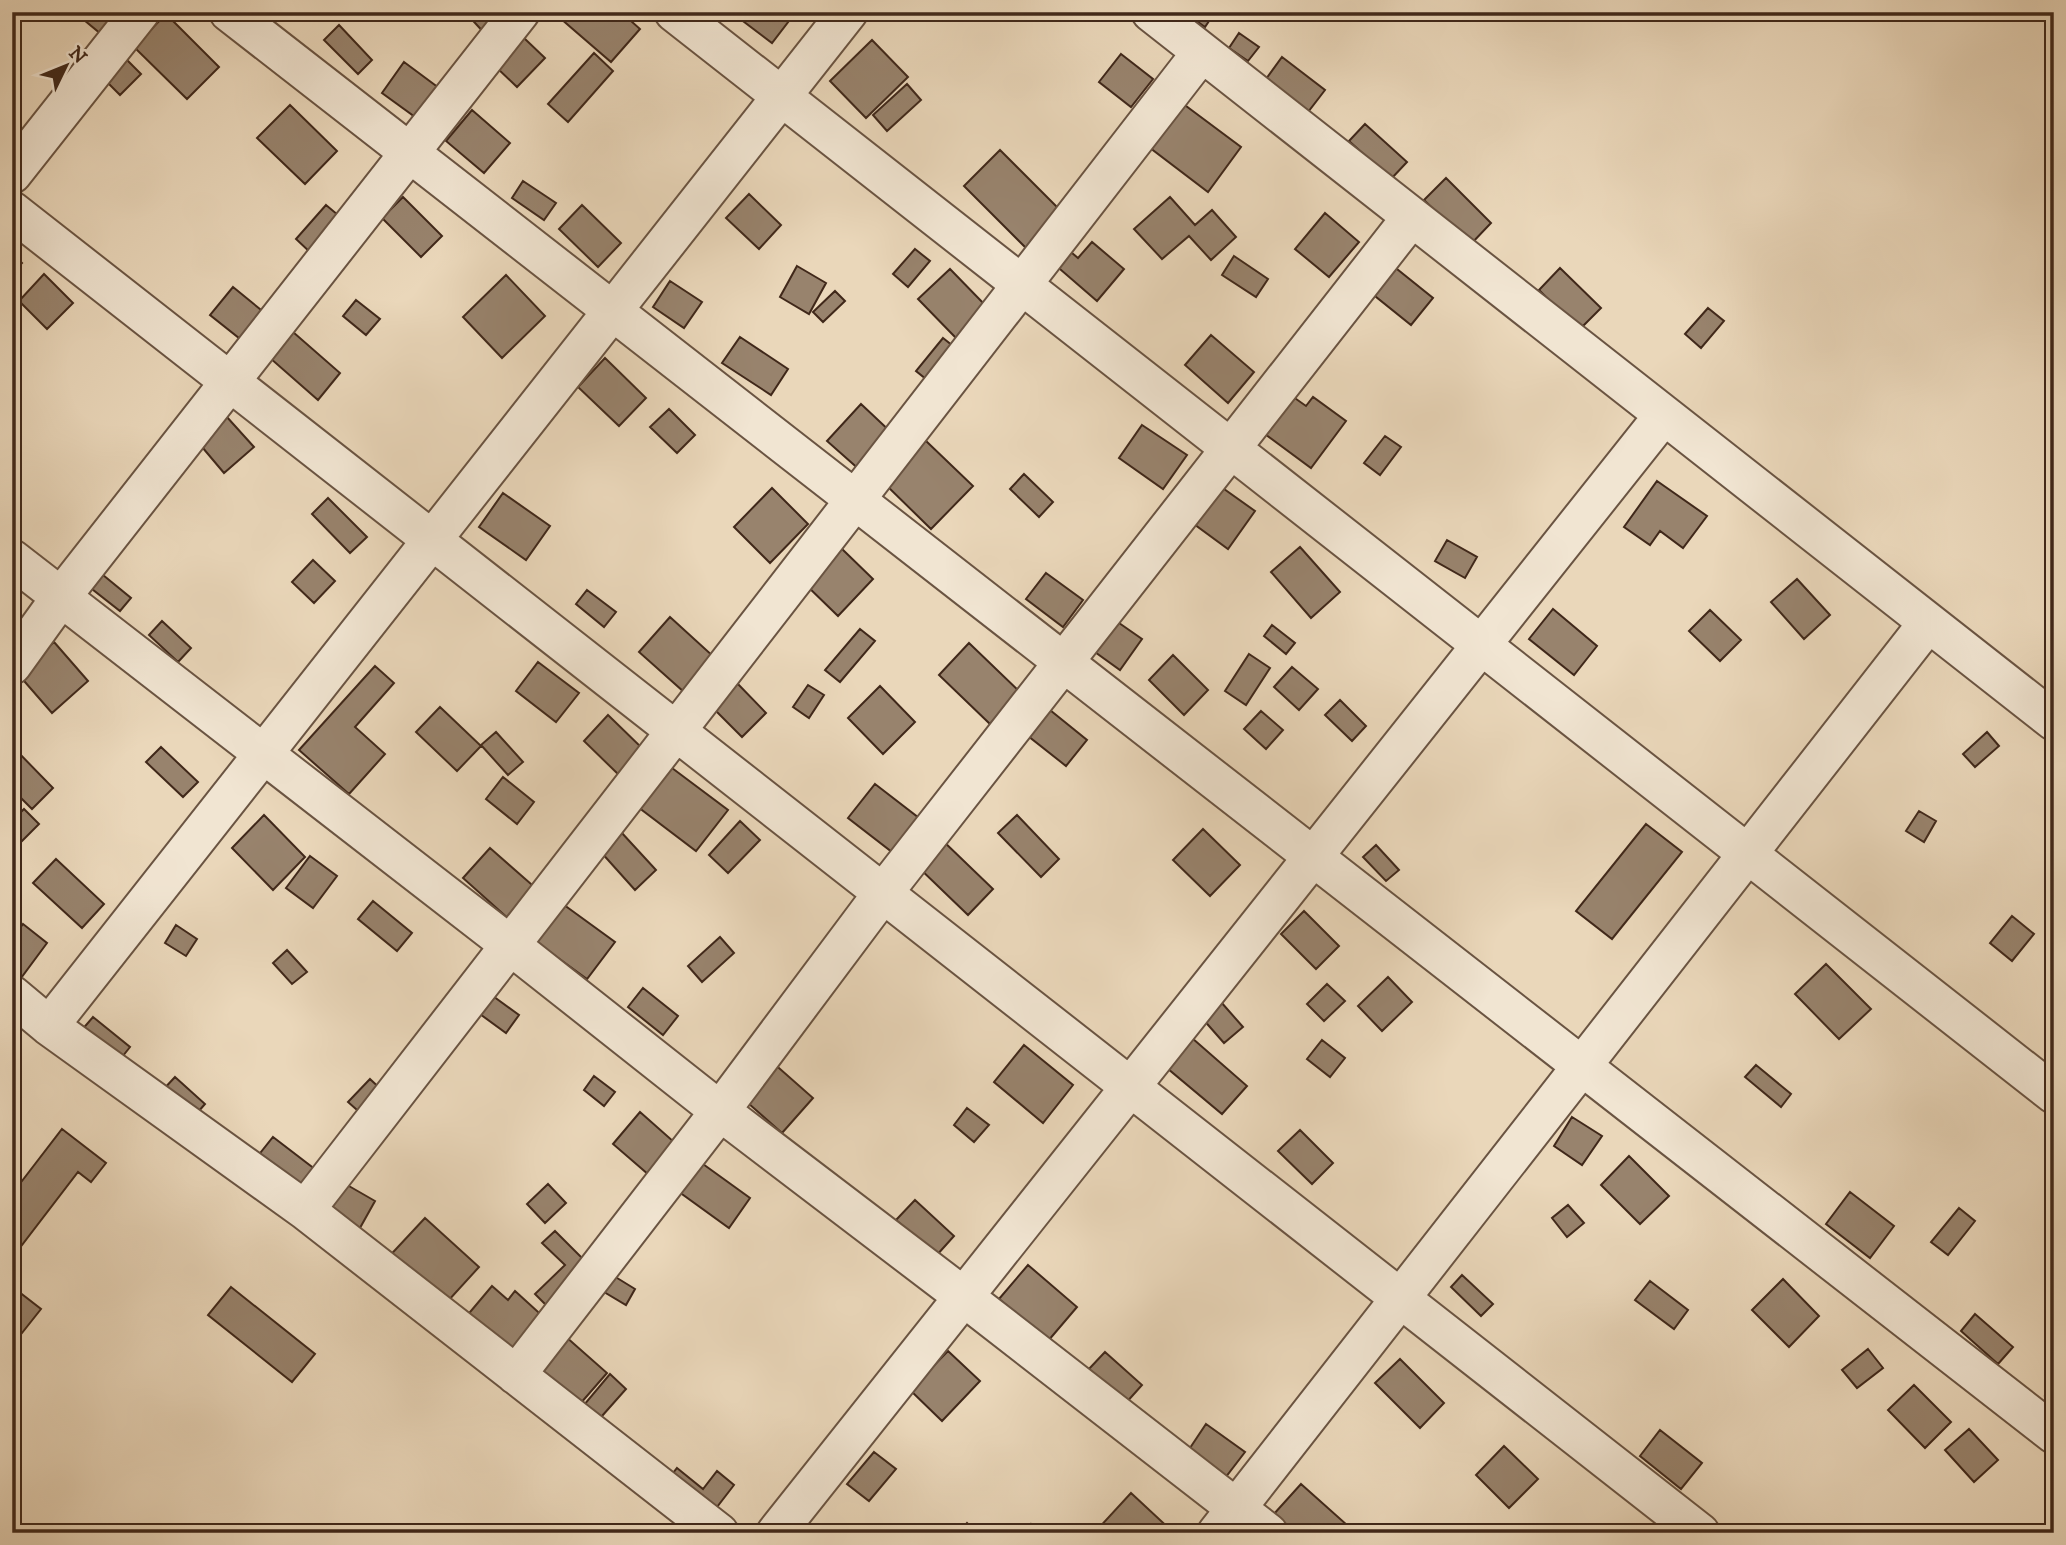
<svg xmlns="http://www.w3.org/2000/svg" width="2066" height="1545" font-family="'IM FELL DW Pica',serif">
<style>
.building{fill:#98836d;stroke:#40281a;stroke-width:2}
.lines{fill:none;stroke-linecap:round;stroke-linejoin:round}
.minor-casing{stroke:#6a5442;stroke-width:42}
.minor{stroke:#f1e5d2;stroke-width:38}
</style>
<rect width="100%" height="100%" fill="#ead7ba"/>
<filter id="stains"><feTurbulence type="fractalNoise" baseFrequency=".00286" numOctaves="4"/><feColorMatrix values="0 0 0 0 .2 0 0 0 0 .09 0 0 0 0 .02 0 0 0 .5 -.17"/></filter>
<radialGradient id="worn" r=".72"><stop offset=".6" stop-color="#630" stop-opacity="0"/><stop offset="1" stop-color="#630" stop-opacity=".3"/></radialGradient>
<!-- building -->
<path class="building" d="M80,12H118L101,34L78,15Z
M465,12L511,13L487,36Z
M553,12H621L640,29L611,62Z
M731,12H794L795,13L772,43Z
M1184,12H1215L1205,27Z
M166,14L219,67L187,99L134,47Z
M339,25L372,60L358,74L324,40Z
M1239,33L1259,47L1248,61L1229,48Z
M524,38L545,58L517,87L496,67Z
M872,40L908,77L866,118L830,81Z
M594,53L613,71L568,122L548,104Z
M1121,54L1153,79L1131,107L1099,82Z
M1282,57L1325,90L1308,112L1266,79Z
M126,59L141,74L120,95L105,80Z
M404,62L443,91L422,122L382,93Z
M907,84L921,100L887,131L873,115Z
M1174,97L1241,147L1208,192L1141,141Z
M290,105L337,151L305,184L257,138Z
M472,110L510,143L484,173L446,141Z
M1365,124L1407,162L1391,179L1349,141Z
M1000,150L1063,213L1027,249L964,186Z
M1446,178L1491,223L1470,245L1424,200Z
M523,181L556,203L544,220L512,198Z
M749,194L781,225L759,249L726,218Z
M403,197L442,236L421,257L382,218Z
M1170,197L1195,225L1212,210L1236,237L1211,260L1189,236L1162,259L1134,229Z
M326,205L344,220L313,255L296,239Z
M582,205L621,243L598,267L559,229Z
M1325,213L1359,242L1329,277L1295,249Z
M1059,242L1078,258L1092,242L1124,269L1097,301L1046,257Z
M915,249L930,261L908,287L893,274Z
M12,253L22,263L12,273Z
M1234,256L1268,279L1256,297L1222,275Z
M1387,261L1433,298L1411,325L1365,288Z
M797,266L826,283L809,314L780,297Z
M1560,268L1601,308L1579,330L1539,290Z
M950,269L987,307L956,338L918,299Z
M44,274L73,303L47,329L19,301Z
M506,275L545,316L502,358L463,317Z
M670,281L702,302L684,328L653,307Z
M233,287L266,314L244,342L210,315Z
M835,291L845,301L823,322L813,312Z
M356,300L380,319L366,335L343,316Z
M1708,308L1724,321L1701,348L1685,334Z
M293,332L340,373L318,400L270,358Z
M1211,335L1254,372L1228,403L1185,365Z
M740,337L788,369L771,395L722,363Z
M943,338L958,350L931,383L916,371Z
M605,358L646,398L619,426L578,387Z
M1282,389L1306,406L1313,397L1346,421L1311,468L1254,426Z
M861,404L894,435L861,471L827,441Z
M669,409L695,435L677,453L650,427Z
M226,416L254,447L224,473L197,441Z
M1142,425L1187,455L1163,489L1119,458Z
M1385,436L1401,447L1380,475L1364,463Z
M925,440L973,486L931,529L884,483Z
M1024,474L1053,502L1039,517L1010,489Z
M1210,479L1255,511L1228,549L1183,516Z
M1657,481L1707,516L1683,548L1660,531L1650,545L1624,527Z
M772,488L808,524L770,563L734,527Z
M503,493L550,526L526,560L479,527Z
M328,498L367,537L350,553L312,514Z
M1447,540L1477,557L1465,578L1435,561Z
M840,547L873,579L838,616L804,583Z
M1300,547L1340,592L1311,618L1271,572Z
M313,560L335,581L314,603L292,582Z
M1046,573L1083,600L1063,627L1026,599Z
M103,575L131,598L120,611L92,589Z
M1797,579L1830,615L1804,639L1771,602Z
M587,590L616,612L604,627L576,604Z
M1553,609L1597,646L1574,675L1529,639Z
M1710,610L1741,640L1720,661L1689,631Z
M1109,616L1142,639L1120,670L1088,647Z
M670,617L715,658L684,692L639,652Z
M162,621L191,648L178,662L149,635Z
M1272,625L1295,643L1286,654L1264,636Z
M860,629L875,641L840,682L825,670Z
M54,642L88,681L52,713L18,674Z
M969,643L1020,692L990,724L939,675Z
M1249,654L1270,668L1246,705L1225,691Z
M1173,655L1208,690L1184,715L1149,680Z
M538,662L579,693L556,722L516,691Z
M375,666L394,683L355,727L385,754L349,794L299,750Z
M1292,667L1318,689L1299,710L1274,687Z
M736,682L766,713L742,737L711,706Z
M808,685L824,695L809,718L793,707Z
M880,686L915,722L883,754L848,718Z
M1340,700L1366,726L1352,741L1325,715Z
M1045,706L1087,740L1066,766L1023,732Z
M440,707L481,746L457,771L416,732Z
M1261,711L1283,730L1266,749L1244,729Z
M608,715L643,749L619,775L584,741Z
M496,732L523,762L508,775L481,745Z
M1987,732L1999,746L1975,767L1963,754Z
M13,747L53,788L32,809L12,789Z
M161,747L198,782L183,797L146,762Z
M668,765L728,810L696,851L638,807Z
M503,777L534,802L517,824L486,799Z
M875,784L919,818L892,852L848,818Z
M24,809L39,824L12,851V821Z
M1919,811L1936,821L1924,842L1906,831Z
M264,815L305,857L273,890L232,848Z
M1017,815L1059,859L1041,877L998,833Z
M740,821L760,840L728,873L709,855Z
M1646,824L1682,852L1612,939L1576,911Z
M1203,829L1240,865L1210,896L1173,860Z
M621,832L656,870L635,890L600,851Z
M940,838L993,889L968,915L915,864Z
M1376,845L1399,870L1386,881L1363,857Z
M490,848L539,891L511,921L463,878Z
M310,856L337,876L313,908L286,888Z
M56,859L104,904L82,928L33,883Z
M373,901L412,933L397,951L358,919Z
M560,902L615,942L587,979L532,939Z
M1304,911L1339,946L1316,969L1281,934Z
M2012,916L2034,934L2012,961L1990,943Z
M23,924L47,943L21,978L12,971V939Z
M176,925L197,939L186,956L165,943Z
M720,937L734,953L702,982L688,966Z
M287,950L307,972L292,984L273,963Z
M1826,964L1871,1009L1839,1039L1795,994Z
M1388,977L1412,1002L1382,1031L1358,1006Z
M1327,984L1345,1001L1324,1021L1307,1004Z
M643,988L678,1016L663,1035L628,1007Z
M486,991L519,1015L506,1033L473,1009Z
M1221,1002L1243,1027L1224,1043L1202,1018Z
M93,1017L130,1047L118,1062L81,1031Z
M1192,1038L1247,1086L1222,1114L1167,1068Z
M1322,1040L1345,1058L1330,1077L1307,1059Z
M1024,1045L1073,1085L1043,1123L994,1082Z
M771,1061L813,1098L782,1133L740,1096Z
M1756,1065L1791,1094L1781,1107L1745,1077Z
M594,1076L615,1092L604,1106L584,1090Z
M175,1077L205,1104L191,1120L161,1092Z
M370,1079L386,1094L365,1117L348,1102Z
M967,1108L989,1125L974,1142L954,1125Z
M640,1112L683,1150L656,1181L613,1144Z
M1572,1117L1602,1136L1582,1165L1554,1146Z
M62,1129L106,1163L91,1182L78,1172L12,1258V1194Z
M1300,1130L1333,1163L1312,1184L1278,1151Z
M273,1137L316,1170L297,1195L253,1162Z
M1629,1156L1669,1196L1640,1224L1601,1185Z
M696,1159L750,1198L729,1228L675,1189Z
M335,1178L375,1201L356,1235L316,1211Z
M548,1184L566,1203L545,1223L527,1204Z
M1850,1192L1894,1226L1870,1258L1826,1224Z
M915,1200L954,1236L936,1256L896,1220Z
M1568,1205L1584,1223L1567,1237L1552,1218Z
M1959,1208L1975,1221L1948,1255L1931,1242Z
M425,1218L479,1267L437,1313L383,1263Z
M555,1231L589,1265L547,1306L535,1294L565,1265L542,1243Z
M1028,1265L1077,1307L1048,1341L999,1299Z
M609,1273L635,1289L626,1305L599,1289Z
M1462,1275L1493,1304L1481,1316L1451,1287Z
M1783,1279L1819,1316L1789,1347L1752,1310Z
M1650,1281L1688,1310L1674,1329L1635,1300Z
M492,1286L508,1300L515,1291L548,1321L508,1366L460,1324Z
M231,1287L315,1354L292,1382L208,1315Z
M14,1288L41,1309L14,1343L12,1341Z
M1975,1314L2013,1347L1998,1364L1961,1331Z
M565,1336L607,1373L573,1412L531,1375Z
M1868,1349L1883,1368L1857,1388L1842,1370Z
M948,1351L980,1381L942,1421L910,1390Z
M1105,1352L1142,1385L1125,1404L1088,1370Z
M1400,1359L1444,1403L1420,1428L1375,1383Z
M610,1374L626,1389L594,1425L578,1412Z
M1914,1385L1951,1422L1925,1448L1888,1410Z
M2054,1386V1404L2045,1396Z
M1206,1424L1245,1452L1225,1478L1188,1451Z
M1969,1429L1998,1460L1974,1482L1945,1450Z
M1660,1430L1702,1463L1681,1489L1640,1456Z
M1504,1446L1538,1479L1509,1508L1476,1475Z
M874,1452L896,1469L869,1501L847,1484Z
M677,1468L703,1489L717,1471L734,1485L710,1516L666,1482Z
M1301,1484L1347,1525L1340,1533H1293L1273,1515Z
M1131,1493L1174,1533H1097L1096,1531Z
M967,1523L977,1533H958Z
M1031,1524L1041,1533H1023Z"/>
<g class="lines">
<defs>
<path id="minor" d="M229,12L2054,1434
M674,12L2054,1094
M1151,12L2054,721
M12,174L140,12
M12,211L1700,1533
M12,559L510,945L720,1111L964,1297L1268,1533
M12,665L61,597L520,12
M12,995L49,1026L305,1210L719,1533
M49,1026L848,12
M305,1210L1202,52
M516,1375L720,1111L883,893L1411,218
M776,1533L1664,415
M1217,1533L1928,623"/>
</defs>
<!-- minor casing -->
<use href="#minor" class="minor-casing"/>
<!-- minor -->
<use href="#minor" class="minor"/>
</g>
<!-- margin -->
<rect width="2066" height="1545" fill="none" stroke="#ead7ba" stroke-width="42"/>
<rect x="14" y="14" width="2038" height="1517" fill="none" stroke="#40281a" stroke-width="3.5"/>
<rect x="21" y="21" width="2024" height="1503" fill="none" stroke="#40281a" stroke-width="2"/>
<!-- north arrow -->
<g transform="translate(66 66) rotate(47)" stroke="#f1e5d2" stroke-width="5" paint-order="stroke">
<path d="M0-5L12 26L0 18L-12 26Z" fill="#40281a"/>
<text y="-10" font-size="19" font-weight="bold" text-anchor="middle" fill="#40281a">N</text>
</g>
<rect width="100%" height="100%" filter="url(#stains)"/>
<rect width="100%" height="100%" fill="url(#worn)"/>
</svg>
